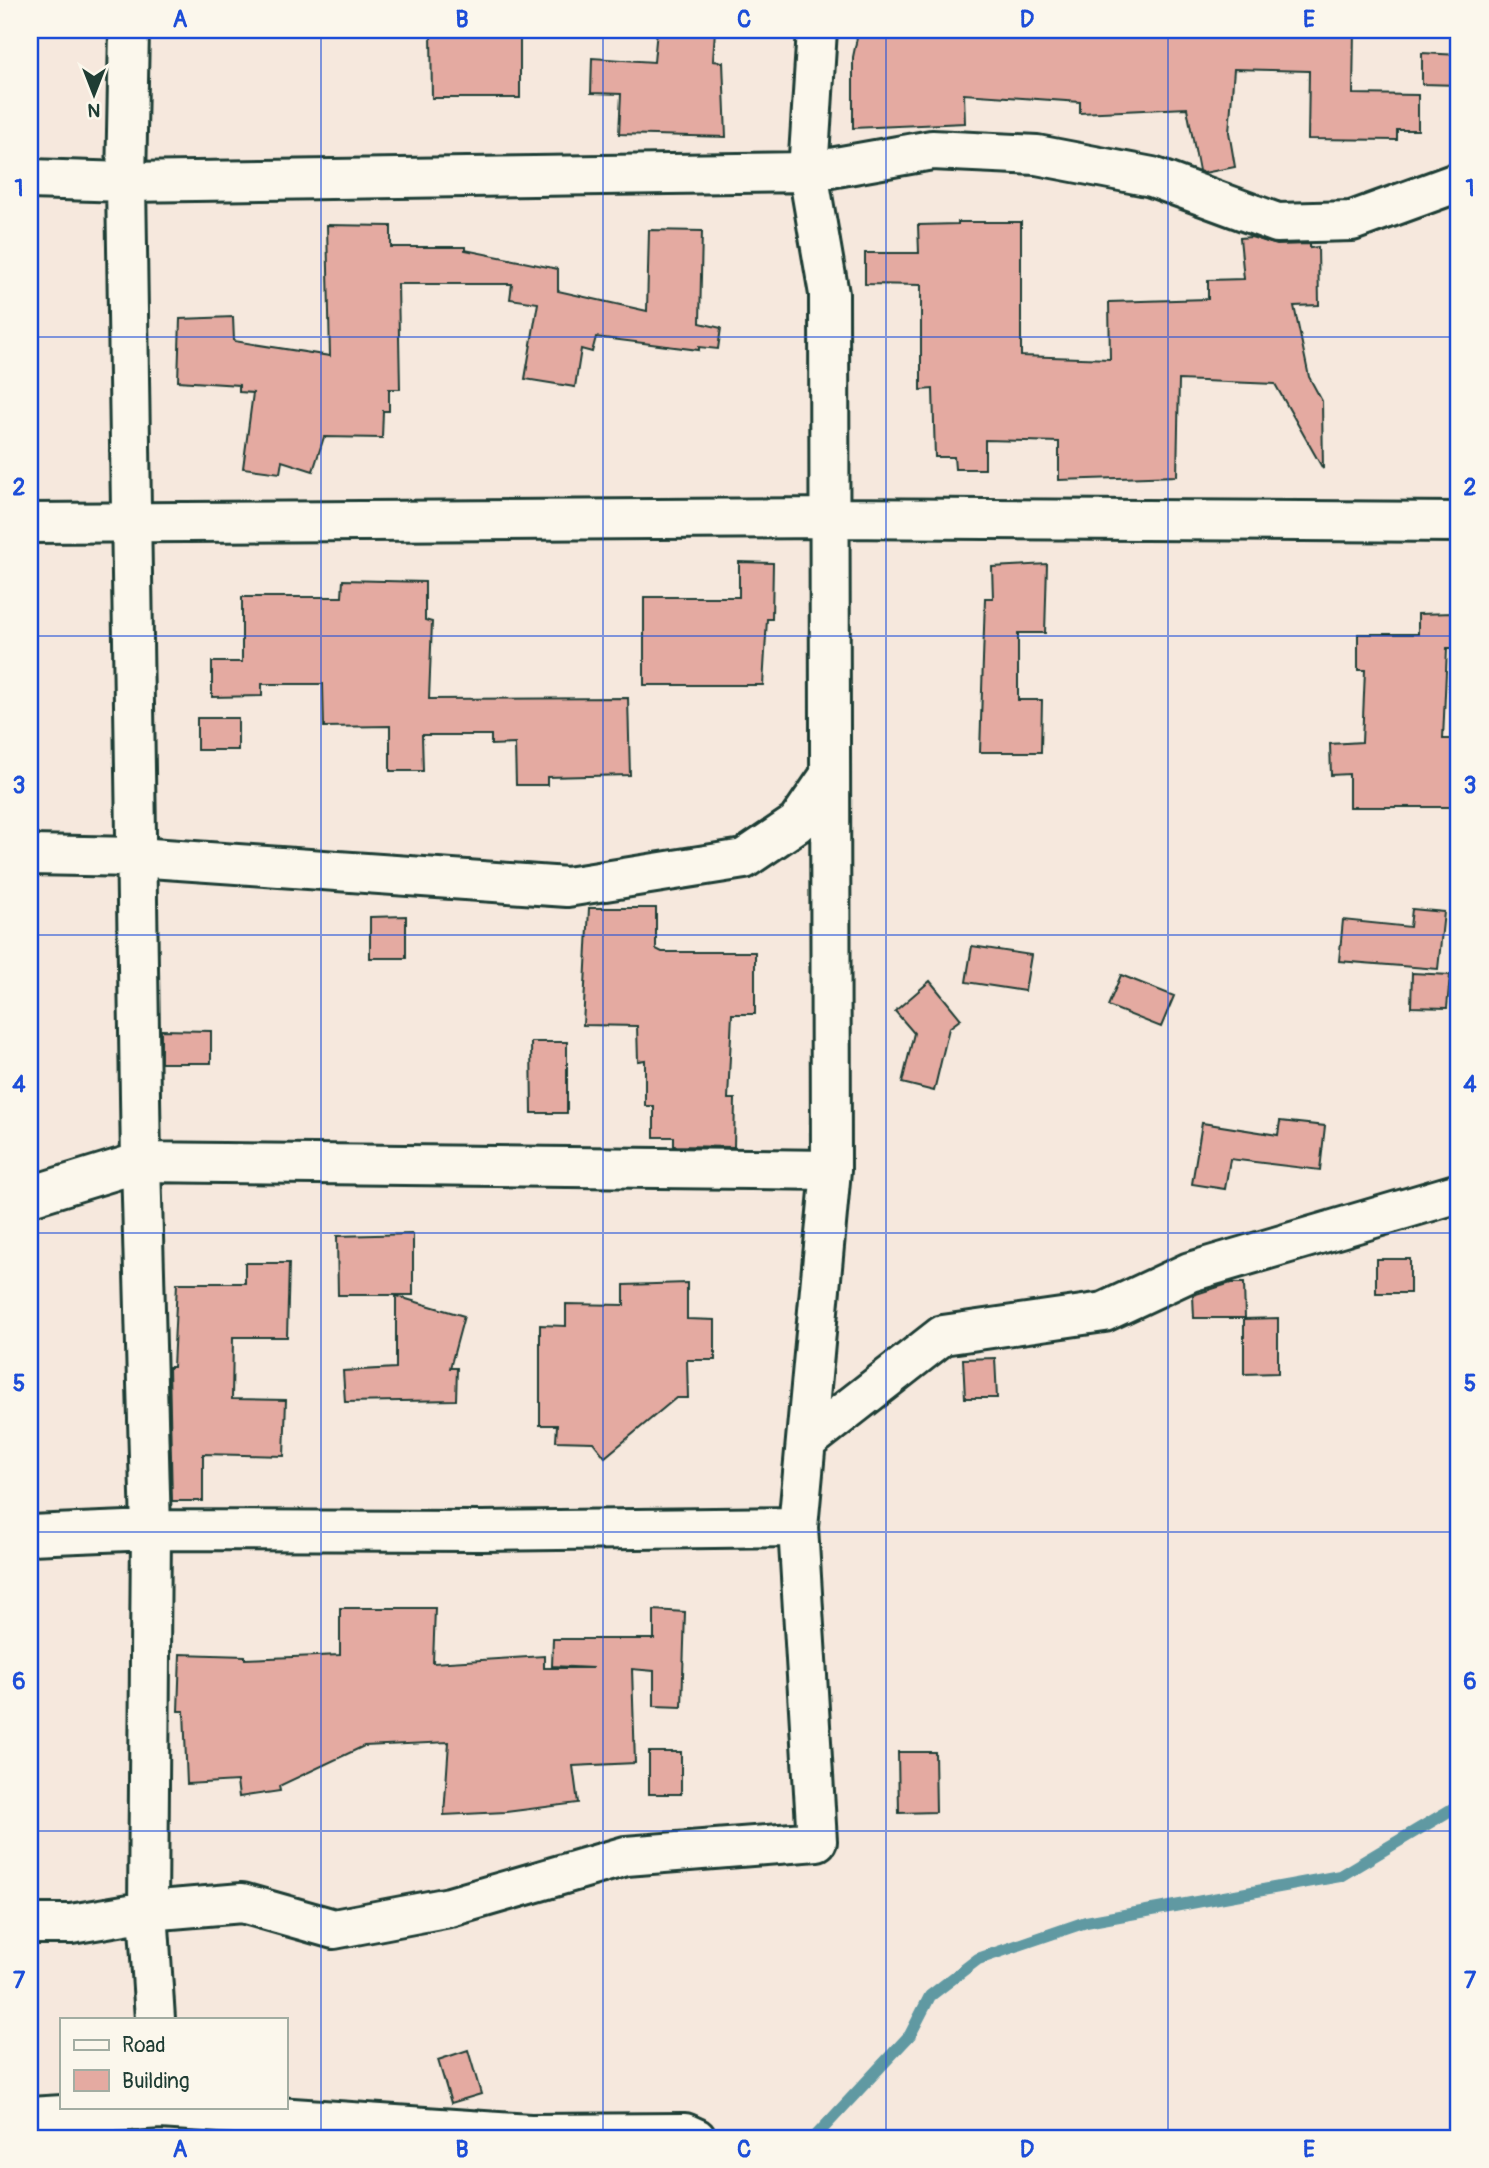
<svg xmlns="http://www.w3.org/2000/svg" width="1489" height="2168" font-family="Pangolin,sans-serif">
<style>
.lines{fill:none;stroke-linecap:round;stroke-linejoin:round}
.stream{stroke:#6099a2;stroke-width:12}
.building{fill:#e4aaa1;stroke:#1f3d34;stroke-width:2}
.street-casing{stroke:#1f3d34;stroke-width:44}
.street{stroke:#fbf7ec;stroke-width:38}
.grid{fill:none;stroke:#1d4ed8;stroke-width:2;stroke-opacity:0.55}
.neatline{fill:none;stroke:#1d4ed8;stroke-width:2.5}
.grid-label{font-size:23px;text-anchor:middle;font-weight:bold;fill:#1d4ed8}
</style>
<rect width="100%" height="100%" fill="#f6e8dd"/>
<filter id="ink" filterUnits="userSpaceOnUse"><feTurbulence type="fractalNoise" baseFrequency=".0143" numOctaves="2"/><feDisplacementMap in="SourceGraphic" scale="14" xChannelSelector="R" yChannelSelector="G"/><feConvolveMatrix kernelMatrix="1 2 1 2 8 2 1 2 1" color-interpolation-filters="sRGB"/></filter>
<g filter="url(#ink)">
<g class="lines">
<!-- stream -->
<path class="stream" d="M814,2138L910,2035L930,1996L978,1959L1086,1922L1340,1876L1459,1805"/>
</g>
<!-- building -->
<path class="building" d="M657,30H715L713,61L723,62L726,137L619,134L621,94L591,93L592,58L654,62Z
M881,30H1354L1353,94L1418,95V130H1397V140L1308,139L1309,71L1234,69L1229,132L1235,167L1204,173L1199,171L1187,108L1080,113V102L964,94L965,123L853,128V57L858,33L880,38Z
M431,33H520V98H432Z
M1422,53L1459,55V85L1422,84Z
M958,222H1021V356L1110,359L1109,302L1208,299V280L1244,279L1240,238L1251,237L1277,245L1310,244V248L1318,247L1319,305L1294,306L1309,377L1322,401L1323,469L1275,384L1179,380L1177,476L1059,480V442L985,440V469H955L954,457H935L933,389L921,390V285L865,284V253H919L918,225L958,224Z
M327,225L391,226V247H465V250L558,269V291L647,311L649,230L702,231L700,323L721,328L718,349L699,347V350L596,337L592,352L581,349L575,387L525,379L538,303L510,299L512,284H398L400,389H389V411H383L382,438L324,437L313,471L282,461L280,473L243,468L253,393L239,392V385L178,381L180,319L233,317L234,341L330,356Z
M739,562L773,563L772,619H767L763,685H644V597H739Z
M1047,564L1045,633H1018V700H1042L1041,752H980L985,598H993L992,567Z
M343,580L425,582V620L432,622L429,699L628,698L630,775L547,777V785H516L515,744L491,745V735H422L423,771H390V726L324,727L323,684H262V696L212,697V662H242V597H342Z
M1454,613L1455,648H1447L1443,739H1459V790H1454L1455,807H1349V774L1331,775L1330,744L1362,742L1365,670H1358V634H1418V614Z
M197,718H238V750H197Z
M589,908H656V949L662,952H755V1014H732L728,1099H735L734,1147L674,1146V1137H654V1106H645V1060L638,1061L637,1026L583,1025Z
M1412,909L1444,912L1438,969L1339,961L1343,920L1410,927Z
M406,916V958H370V917Z
M972,946L1031,955L1025,991L966,982Z
M1412,973L1450,975L1447,1008L1411,1007Z
M1121,975L1174,996L1161,1027L1108,1006Z
M930,981L961,1019L949,1028L934,1091L902,1083L914,1033L895,1011Z
M161,1030L211,1031V1063H161Z
M531,1042H567V1113H532Z
M1280,1121L1325,1126L1320,1170L1230,1159L1225,1189L1192,1184L1202,1123L1278,1135Z
M413,1234V1295H338L337,1236Z
M1376,1259H1410V1293H1376Z
M245,1263H289L287,1337H233L232,1399L286,1400L284,1456L203,1454V1501H172L169,1367H173L177,1283H245Z
M687,1283V1319L715,1320V1360H687L688,1398H676L605,1457L593,1442L556,1441L557,1425H540V1325L566,1326V1304L624,1305V1285Z
M1231,1283H1244L1245,1318H1194L1193,1295Z
M396,1296L464,1316L450,1368H457L456,1400L345,1402L343,1371L396,1368Z
M1278,1318V1373L1244,1374V1319Z
M995,1358L997,1398H965L963,1359Z
M340,1608H435L433,1663L544,1656V1668H593L552,1666L553,1639H654V1610L685,1612L682,1707L654,1706V1671L632,1669L635,1763L573,1766L578,1803L506,1812L444,1815L449,1742L364,1746L279,1786L280,1791L239,1797L237,1781L187,1784L184,1711H178L180,1654L245,1656V1659L340,1655Z
M649,1752H681V1794H649Z
M898,1752H935L936,1812L899,1813Z
M468,2050L481,2094L451,2103L438,2060Z"/>
<g class="lines">
<defs>
<path id="street" d="M129,30L126,182L141,1162L151,1530L148,1911L155,2019
M30,179L126,182L808,172L932,150L1037,155L1152,177L1277,223L1352,221L1459,182
M30,523L829,518L1459,522
M30,855L136,857L567,887L744,859L797,823L830,775
M30,1196L141,1162L831,1170
M806,1442L943,1335L1104,1312L1190,1272L1459,1193
M30,1535L151,1530L482,1531L798,1527
M30,1924H71L148,1911L242,1903L334,1929L450,1907L626,1856L817,1841L798,1527L831,1170L829,294L808,172L817,30
M30,2117L161,2109L530,2134L685,2133L696,2138"/>
</defs>
<!-- street casing -->
<use href="#street" class="street-casing"/>
<!-- street -->
<use href="#street" class="street"/>
</g>
</g>
<!-- grid -->
<path class="grid" d="M321,30V2138M603,30V2138M886,30V2138M1168,30V2138M30,337H1459M30,636H1459M30,935H1459M30,1233H1459M30,1532H1459M30,1831H1459"/>
<!-- margin -->
<rect width="1489" height="2168" fill="none" stroke="#fbf7ec" stroke-width="77"/>
<!-- legend -->
<rect x="60" y="2018" width="228" height="91" fill="#fbf7ec" stroke="#a3ada2" stroke-width="2"/>
<rect x="74" y="2040" width="35" height="10" fill="#fbf7ec" stroke="#a3ada2" stroke-width="2"/>
<text x="122" y="2052" font-size="21" fill="#1f3d34">Road</text>
<rect x="74" y="2070" width="35" height="21" fill="#e4aaa1" stroke="#a3ada2" stroke-width="2"/>
<text x="122" y="2088" font-size="21" fill="#1f3d34">Building</text>
<!-- north arrow -->
<g transform="translate(94 94) rotate(180)" stroke="#fbf7ec" stroke-width="5" paint-order="stroke">
<path d="M0-5L12 26L0 18L-12 26Z" fill="#1f3d34"/>
<text y="-10" font-size="19" font-weight="bold" text-anchor="middle" fill="#1f3d34">N</text>
</g>
<rect x="38" y="38" width="1412" height="2092" class="neatline"/>
<g class="grid-label">
<text x="180" y="27">A</text>
<text x="462" y="27">B</text>
<text x="744" y="27">C</text>
<text x="1027" y="27">D</text>
<text x="1309" y="27">E</text>
<text x="19" y="196">1</text>
<text x="1470" y="196">1</text>
<text x="19" y="495">2</text>
<text x="1470" y="495">2</text>
<text x="19" y="793">3</text>
<text x="1470" y="793">3</text>
<text x="19" y="1092">4</text>
<text x="1470" y="1092">4</text>
<text x="19" y="1391">5</text>
<text x="1470" y="1391">5</text>
<text x="19" y="1689">6</text>
<text x="1470" y="1689">6</text>
<text x="19" y="1988">7</text>
<text x="1470" y="1988">7</text>
<text x="180" y="2157">A</text>
<text x="462" y="2157">B</text>
<text x="744" y="2157">C</text>
<text x="1027" y="2157">D</text>
<text x="1309" y="2157">E</text>
</g>
</svg>
